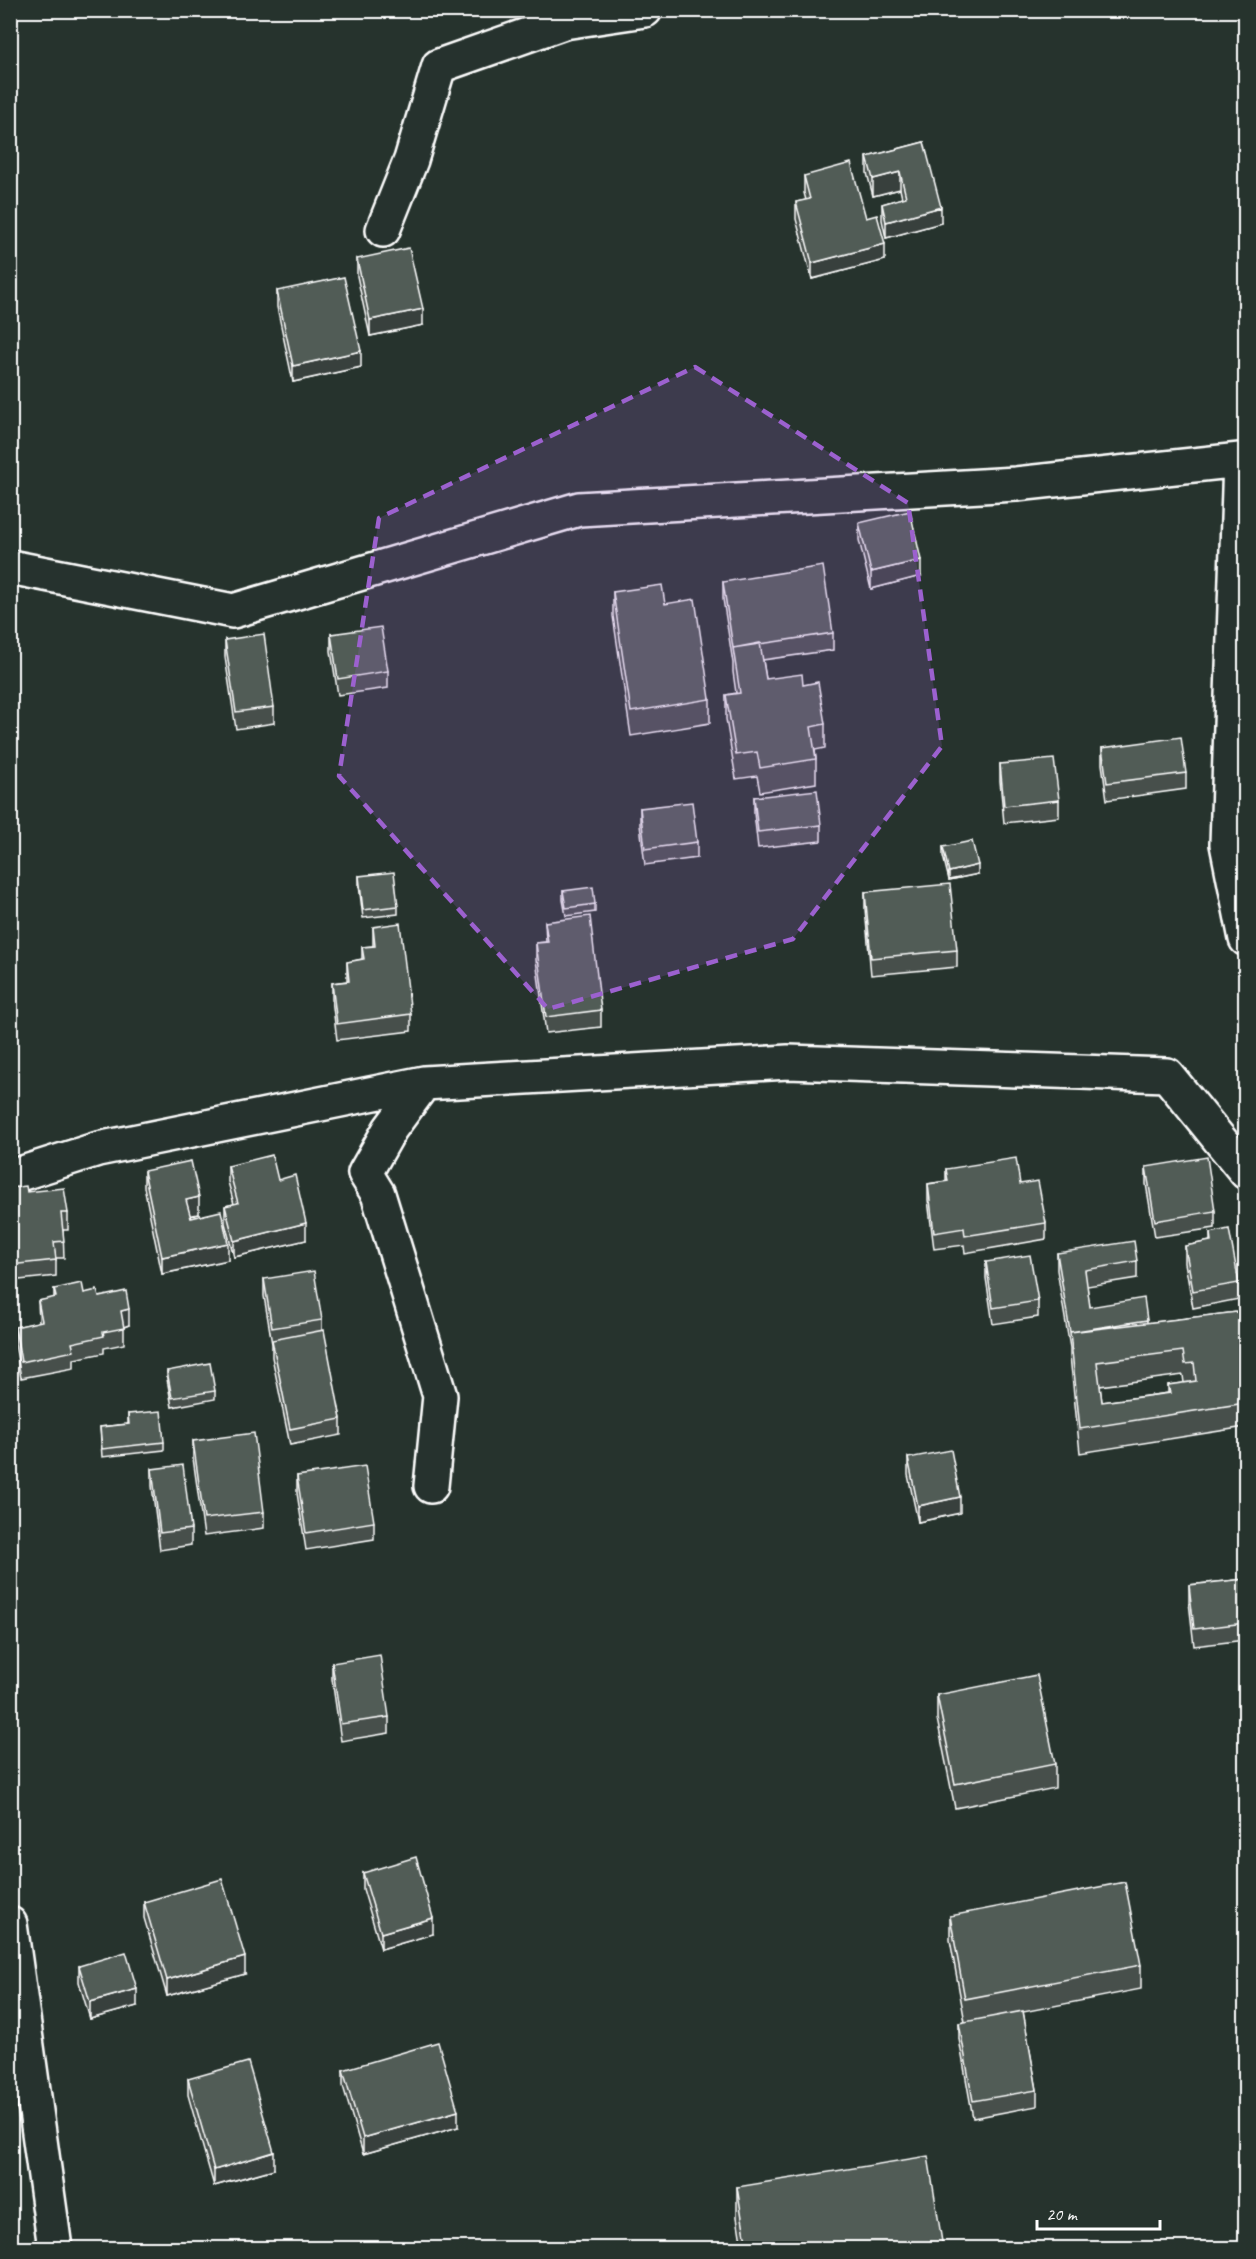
<svg xmlns="http://www.w3.org/2000/svg" width="1256" height="2259" font-family="Caveat,sans-serif">
<style>
.lines{fill:none;stroke-linecap:round;stroke-linejoin:round}
.minor-casing{stroke:#fff;stroke-width:38}
.minor{stroke:#26332d;stroke-width:33}
.wall{fill:#464f4b;stroke:#fff;stroke-width:1.5;fill-rule:evenodd}
.shaded-wall{fill:#39403d;stroke:#fff;stroke-width:1.5}
.building{fill:#515c57;stroke:#fff;stroke-width:1.5;fill-rule:evenodd}
.marked{fill:#9c61cf;fill-opacity:0.2;stroke:#9c61cf;stroke-width:4.5;stroke-dasharray:12 8;stroke-linejoin:round}
</style>
<rect width="100%" height="100%" fill="#26332d"/>
<filter id="ink" filterUnits="userSpaceOnUse"><feTurbulence type="fractalNoise" baseFrequency=".0167" numOctaves="2"/><feDisplacementMap in="SourceGraphic" scale="12" xChannelSelector="R" yChannelSelector="G"/><feConvolveMatrix kernelMatrix="1 2 1 2 8 2 1 2 1" color-interpolation-filters="sRGB"/></filter>
<g filter="url(#ink)">
<g class="lines">
<defs>
<path id="minor" d="M383,230L411,160L439,66L564,22L645,10
M1246,459L1240,460L1227,844L1246,939
M10,567L233,611L579,509L1016,484L1240,460
M424,1083L390,1129L365,1173L378,1194L440,1396L431,1486
M10,1177L98,1149L424,1083L788,1062L1167,1075L1246,1172
M10,1924L55,2248"/>
</defs>
<!-- minor casing -->
<use href="#minor" class="minor-casing"/>
<!-- minor -->
<use href="#minor" class="minor"/>
</g>
<!-- wall -->
<path class="wall" d="M924,142L941,223L886,238L882,220V204L902,198L900,189L873,196L867,173V157Z
M804,176L866,218L885,260L812,279L796,219V202L806,200L804,193Z
M357,259L423,325L370,336L357,276Z
M277,291L361,367L293,382L277,307Z
M859,523L921,576L871,589L859,540Z
M723,582L833,633V650L763,660L766,679L803,685L825,724V748L815,750L816,759V783L760,792L757,776L736,779L726,719V695L736,693L733,672V663L723,599Z
M613,592L665,604L710,699V723L631,736L613,616Z
M331,634L388,671V688L338,695L331,651Z
M225,640L274,707V723L236,729L225,657Z
M1102,748L1186,773V789L1107,800L1102,764Z
M1000,764L1059,800V817L1004,823L1000,781Z
M754,797L821,825V841L758,848L754,813Z
M640,808L697,842V858L645,865L640,825Z
M10,847L16,872V889L10,890Z
M943,847L978,874L949,880L943,856Z
M359,876L398,906V914L363,918L359,885Z
M563,891L595,904V912L566,916L563,900Z
M865,892L957,950V967L871,975L865,909Z
M545,922L601,1010V1027L546,1033L536,960V943L546,942Z
M373,927L411,1014V1031L337,1040L332,999V983L347,981V962L362,959V947L373,946Z
M228,1166L278,1180L306,1240L234,1257L225,1223V1206L234,1204L228,1182Z
M1146,1167L1215,1211V1228L1155,1237L1146,1184Z
M946,1169L1046,1223V1239L965,1253L964,1245L934,1249L928,1200V1184L946,1181Z
M144,1171L199,1214L190,1216L191,1218L228,1260L162,1274L144,1187Z
M10,1188L27,1192L68,1213V1230H63L64,1258H56V1276L10,1281Z
M1210,1233L1239,1283V1299L1193,1308L1185,1263V1246L1210,1241Z
M1057,1253L1137,1261V1278L1087,1286L1090,1307L1147,1320V1323L1245,1311V1427L1080,1453L1070,1356V1348L1057,1270ZM1183,1375L1184,1383L1168,1385V1393L1102,1402L1100,1386Z
M986,1262L1038,1301V1317L993,1324L986,1278Z
M264,1279L322,1320V1331L341,1419V1435L290,1445L272,1357V1344L264,1296Z
M54,1289L84,1293L99,1297L129,1325L124,1327V1344L104,1348V1353L74,1359V1368L21,1378L15,1344V1327L39,1322L38,1301L54,1298Z
M167,1371L215,1391V1399L172,1407L167,1379Z
M128,1414L164,1442V1450L102,1457L100,1427L128,1424Z
M193,1441L264,1512V1528L204,1536L193,1458Z
M908,1458L960,1513L918,1522L908,1475Z
M152,1469L191,1529V1545L160,1550L152,1486Z
M297,1476L374,1522V1539L306,1550L297,1493Z
M1245,1579V1640L1194,1646L1189,1602V1585Z
M332,1663L389,1717V1733L341,1741L332,1679Z
M937,1695L1055,1764V1788L955,1808L937,1719Z
M363,1873L433,1934L381,1949L363,1889Z
M144,1902L245,1974L167,1996L144,1918Z
M950,1916L1141,1965V1989L1023,2012L1037,2090V2106L973,2118L959,2039V2023L965,2022L950,1940Z
M79,1966L137,2006L90,2019L79,1982Z
M343,2070L458,2127L363,2154L343,2086Z
M188,2079L274,2169L214,2186L188,2095Z
M737,2187L943,2248H742L737,2217Z"/>
<!-- shaded-wall -->
<path class="shaded-wall" d="M900,172V189L873,196V179Z
M941,207V223L886,238V222Z
M885,244V260L812,279V263Z
M423,309V325L370,336V320Z
M361,351V367L293,382V366Z
M921,560V576L871,589V572Z
M978,865V874L949,880V872Z
M199,1197V1214L186,1216V1200Z
M306,1223V1240L234,1257V1241Z
M228,1243V1260L162,1274V1257Z
M129,1309V1325L121,1328V1311Z
M960,1497V1513L918,1522V1506Z
M433,1918V1934L381,1949V1933Z
M245,1957V1974L167,1996V1980Z
M137,1989V2006L90,2019V2002Z
M458,2111V2127L363,2154V2138Z
M274,2152V2169L214,2186V2170Z"/>
<!-- building -->
<path class="building" d="M924,142L941,207L886,222L882,204L906,197L900,172L873,179L867,157Z
M851,163L866,218L877,215L885,244L812,263L796,202L810,199L804,176Z
M409,248L423,309L370,320L357,259Z
M344,277L361,351L293,366L277,291Z
M910,511L921,560L871,572L859,523Z
M823,566L833,633L733,648L723,582Z
M662,585L665,604L695,599L710,699L631,712L613,592Z
M381,627L388,671L338,679L331,634Z
M264,634L274,707L236,712L225,640Z
M760,643L766,679L802,674L803,685L818,682L825,724L811,727L816,759L760,768L757,752L736,755L726,695L740,693L733,648Z
M1181,737L1186,773L1107,783L1102,748Z
M1054,759L1059,800L1004,806L1000,764Z
M817,790L821,825L758,832L754,797Z
M692,802L697,842L645,849L640,808Z
M972,841L978,865L949,872L943,847Z
M10,847L16,872L10,873Z
M394,872L398,906L363,910L359,876Z
M950,884L957,950L871,958L865,892Z
M593,887L595,904L566,908L563,891Z
M590,916L601,1010L546,1017L536,943L548,942L545,922Z
M400,923L411,1014L337,1024L332,983L349,981L347,962L364,959L362,947L375,946L373,927Z
M272,1155L278,1180L295,1175L306,1223L234,1241L225,1206L238,1203L228,1166Z
M1207,1157L1215,1211L1155,1221L1146,1167Z
M1016,1158L1020,1184L1038,1181L1046,1223L965,1236L964,1228L934,1233L928,1184L948,1181L946,1169Z
M191,1161L199,1197L186,1200L191,1218L221,1211L228,1243L162,1257L144,1171Z
M26,1186L27,1192L64,1188L68,1213H61L64,1241L54,1242L56,1260L10,1265V1188Z
M1229,1229L1239,1283L1193,1291L1185,1246L1211,1241L1210,1233Z
M1134,1241L1137,1261L1085,1270L1090,1307L1144,1298L1147,1320L1070,1332L1057,1253Z
M1030,1255L1038,1301L993,1308L986,1262Z
M314,1271L322,1320L272,1328L264,1279Z
M82,1283L84,1293L97,1290L99,1297L126,1291L129,1309L121,1311L124,1328L103,1332L104,1336L72,1343L74,1351L21,1362L15,1327L42,1321L38,1301L56,1297L54,1289Z
M1245,1311V1403L1080,1429L1070,1332ZM1183,1351L1185,1364L1194,1363L1196,1381L1168,1385L1170,1393L1102,1402L1097,1362Z
M324,1330L341,1419L290,1429L272,1340Z
M210,1363L215,1391L172,1398L167,1371Z
M161,1411L164,1442L102,1449L100,1427L129,1424L128,1414Z
M254,1433L264,1512L204,1519L193,1441Z
M951,1450L960,1497L918,1506L908,1458Z
M183,1465L191,1529L160,1533L152,1469Z
M365,1466L374,1522L306,1533L297,1476Z
M1245,1579V1623L1194,1629L1189,1585Z
M380,1655L389,1717L341,1724L332,1663Z
M1037,1675L1055,1764L955,1784L937,1695Z
M416,1857L433,1918L381,1933L363,1873Z
M222,1879L245,1957L167,1980L144,1902Z
M1125,1882L1141,1965L965,1999L950,1916Z
M126,1952L137,1989L90,2002L79,1966Z
M1023,2011L1037,2090L973,2101L959,2023Z
M438,2042L458,2111L363,2138L343,2070Z
M248,2062L274,2152L214,2170L188,2079Z
M928,2156L943,2248H747L737,2187Z"/>
</g>
<!-- marked area -->
<path class="marked" d="M695,367L908,503L942,746L793,939L548,1009L339,776L379,518Z"/>
<!-- margin -->
<rect width="1256" height="2259" fill="none" stroke="#26332d" stroke-width="36"/>
<rect x="18" y="18" width="1220" height="2223" fill="none" stroke="#fff" stroke-width="2" filter="url(#ink)"/>
<!-- scale -->
<path d="M1037 2220v9h123v-9" fill="none" stroke="#ffffff" stroke-width="3"/>
<text x="1046" y="2220" font-size="18" fill="#ffffff" stroke="#26332d" stroke-width="4.5" paint-order="stroke">20 m</text>
</svg>
